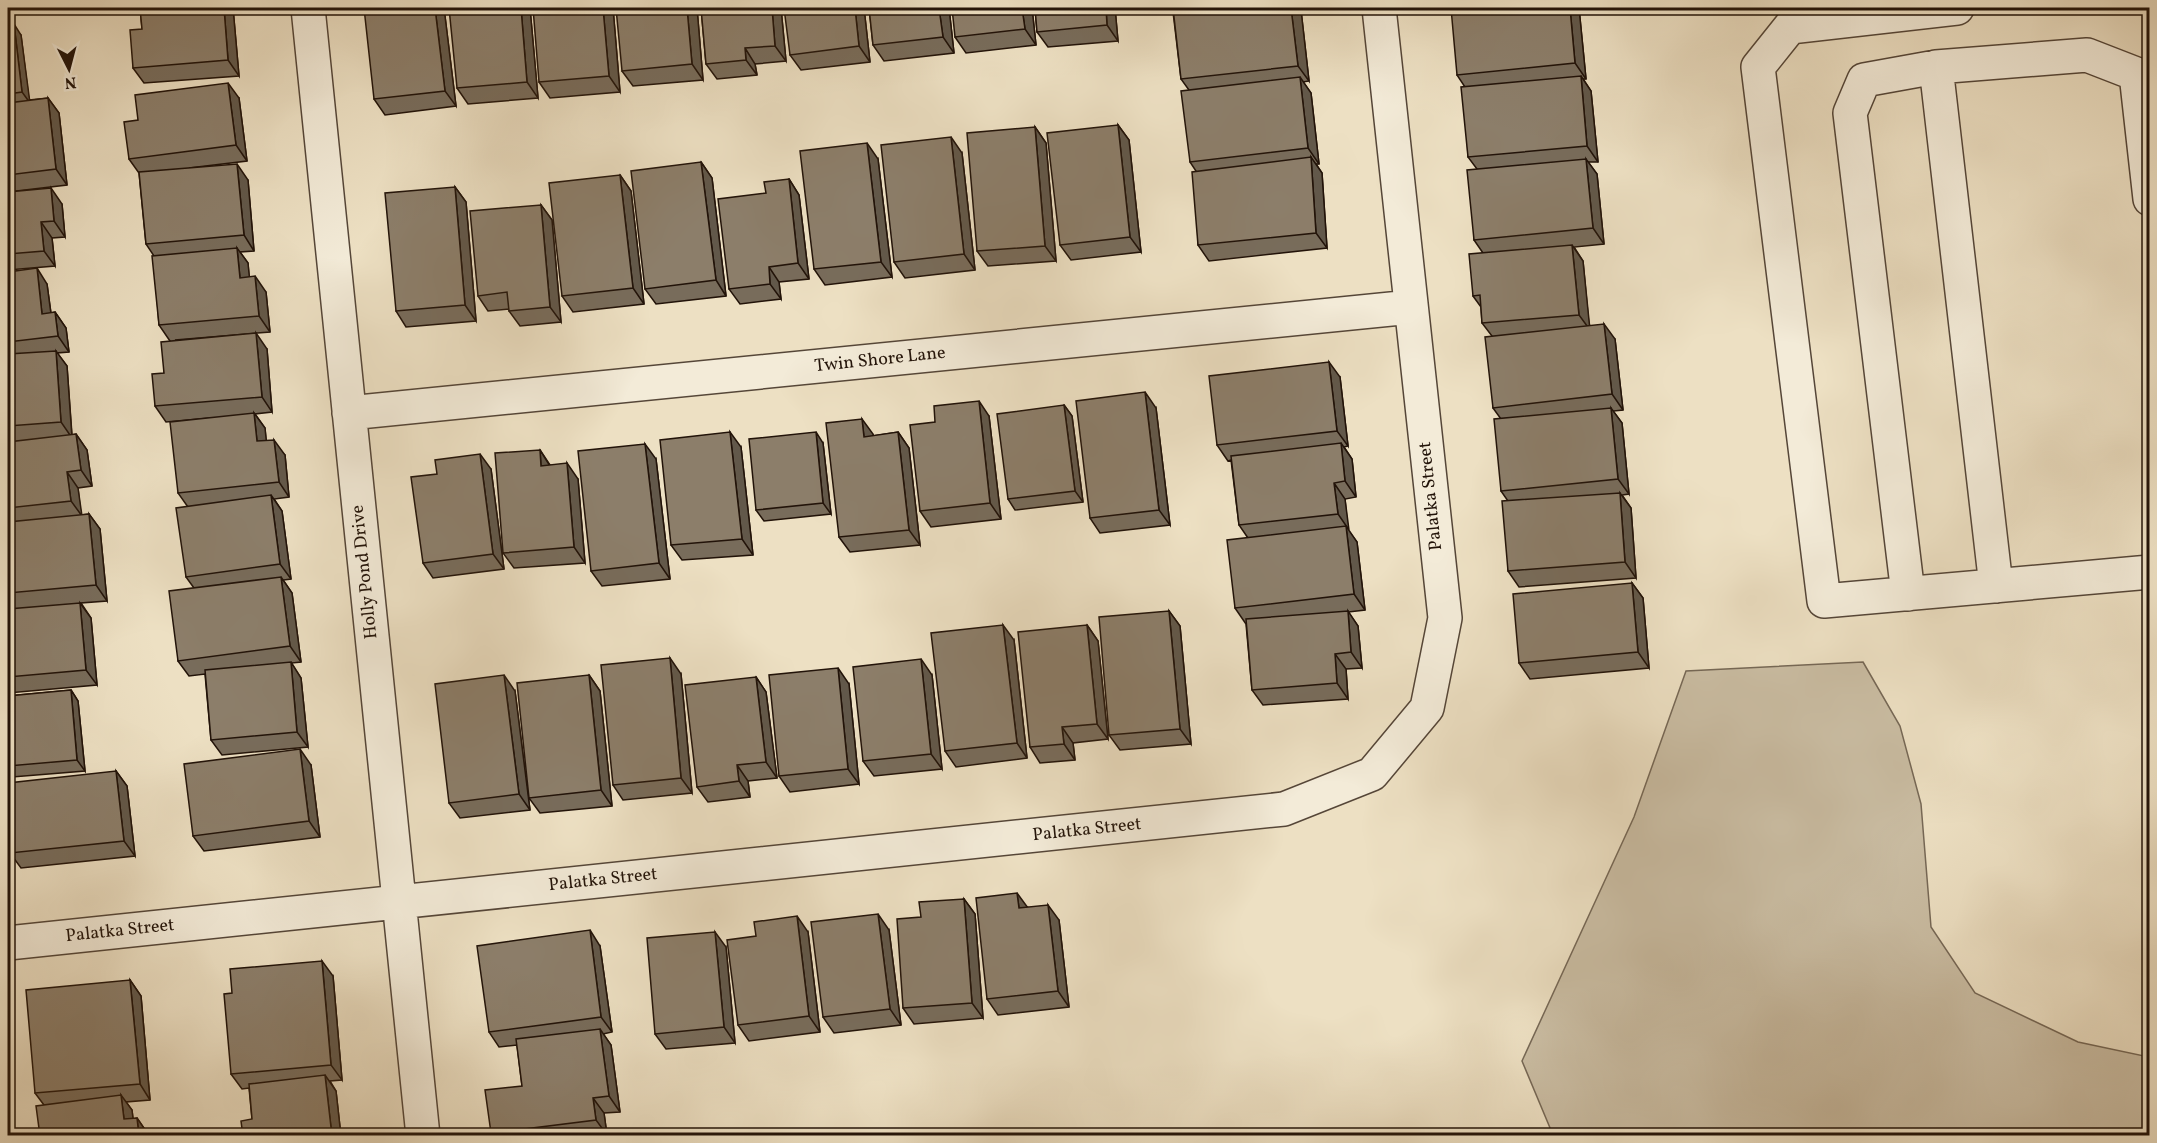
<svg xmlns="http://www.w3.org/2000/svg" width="2157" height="1143" font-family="Vollkorn,serif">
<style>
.green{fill:#cabda3;stroke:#766856;stroke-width:1.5}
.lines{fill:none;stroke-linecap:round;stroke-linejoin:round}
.minor-casing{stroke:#554638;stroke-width:36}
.minor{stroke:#f3ebd8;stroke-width:33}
.wall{fill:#786c5b;stroke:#221309;stroke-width:1.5}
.shaded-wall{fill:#62584a;stroke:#221309;stroke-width:1.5}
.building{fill:#8c7e6a;stroke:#221309;stroke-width:1.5}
.labels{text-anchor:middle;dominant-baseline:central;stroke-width:4.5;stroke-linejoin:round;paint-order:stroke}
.street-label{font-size:18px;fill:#221309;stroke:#f3ebd8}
</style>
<rect width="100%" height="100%" fill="#ede0c3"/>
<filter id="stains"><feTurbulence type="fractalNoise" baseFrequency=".00333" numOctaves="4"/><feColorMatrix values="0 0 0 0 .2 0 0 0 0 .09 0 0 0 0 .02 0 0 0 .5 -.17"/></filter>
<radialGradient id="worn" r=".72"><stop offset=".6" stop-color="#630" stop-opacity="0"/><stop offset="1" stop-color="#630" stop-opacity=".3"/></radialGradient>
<!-- green -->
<path class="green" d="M1863,662L1900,726L1921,804L1931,927L1975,993L2078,1042L2149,1057V1135H1553L1522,1061L1634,817L1686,671Z"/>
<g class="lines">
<defs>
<path id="minor" d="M308,8L423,1136
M1957,8L1790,27L1758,67L1824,601L2150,572
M1936,67L2087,55L2136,74L2150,199
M349,413L1411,307
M1908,594L1850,113L1864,80L1936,67L1996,586
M8,943L1284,809L1372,774L1427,708L1445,618L1379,8"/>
</defs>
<!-- minor casing -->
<use href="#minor" class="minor-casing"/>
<!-- minor -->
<use href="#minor" class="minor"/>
</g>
<!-- wall -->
<path class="wall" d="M140,8H233L239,76L144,83L133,68L142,29Z
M444,8L456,106L385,115L374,99Z
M530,8L538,98L468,104L457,88Z
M613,8L620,92L550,98L539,82Z
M697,8L703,80L633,86L622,71Z
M701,8H781L786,61L755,64L757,75L717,79L706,64Z
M864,8L870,62L801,70L790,55Z
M869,8H949L954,53L884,61L873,45Z
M1032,8L1036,45L966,53L955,37Z
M1035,8H1115L1118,41L1048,47L1037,32Z
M1170,8H1299L1301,10L1309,81L1303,82L1311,93L1319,164H1316L1322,173L1327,248L1209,261L1198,245L1196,171L1190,162L1189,90L1181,79L1173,12Z
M1579,8L1586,79H1583L1591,91L1598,162H1588L1597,174L1604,244L1574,247L1583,261L1589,325L1615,339L1623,410L1613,411L1622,423L1629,494L1622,495L1631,508L1636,578L1519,587L1508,571V501L1501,491V419L1493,408L1492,336L1482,323L1481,307L1473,296L1483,253L1474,240L1477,169L1468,157L1465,87L1457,75Z
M8,25L21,35L29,100L48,98L59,113L67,185L8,192Z
M239,98L247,161L189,168L248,180L254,251L240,252L248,263L249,277L266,292L270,332L175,340L267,349L272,412L255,414L265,428L266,440L285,455L289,497L274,499L282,511L291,579L283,580L292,593L301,662L291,663L301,678L308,747L222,755L211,740L205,674L189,676L178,661L194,588L186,577L188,507L178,493L209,418L166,422L155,406L164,373L170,341L159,325L154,256L146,244L139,173L129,159L138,120Z
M1118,125L1129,140L1141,252L1071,260L1060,245Z
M1035,127L1046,143L1056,261L988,266L977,251Z
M962,153L975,270L905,278L894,262Z
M878,159L892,277L825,285L814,269Z
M701,162L712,178L726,296L656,304L645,289Z
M620,175L631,191L644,304L573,312L562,296Z
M789,179L799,195L809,279L779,282L781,299L740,304L729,289L766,193Z
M455,187L466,202L476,321L406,327L396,311Z
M8,192L62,204L65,237L52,238L55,266L8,270Z
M541,205L552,220L561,322L520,326L509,311V309L488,311L478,296Z
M8,272L47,284L51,313L55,312L66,328L69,352L57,353L67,366L72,435L76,434L87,450L92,486L78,488L81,515L89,514L100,529L107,601L81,603L91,618L97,685L8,693Z
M1340,377L1348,446L1344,447L1352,459L1356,497L1345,499L1348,530L1357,542L1365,610L1348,612L1358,626L1362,668L1346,669L1348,699L1263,705L1252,690L1246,624L1235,608L1248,538L1239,525L1231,460L1228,461L1217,445Z
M1064,405L1072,416L1083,502L1015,510L1008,499Z
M1156,408L1170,525L1100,533L1090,518Z
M989,416L1001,519L931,527L920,511L935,422Z
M898,432L909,448L920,545L850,552L839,537L873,434V436Z
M823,443L831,514L764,521L756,510Z
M741,447L753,555L682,560L671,545Z
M540,450L550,465L578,479L585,563L514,568L503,553Z
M656,459L670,579L602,586L591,571Z
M491,469L504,569L433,578L423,563L437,474Z
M1632,583L1643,598L1649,668L1530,679L1519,663Z
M1169,611L1180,626L1191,744L1120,750L1109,735Z
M1087,625L1098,641L1108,739L1073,743L1075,760L1040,763L1030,747Z
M1014,640L1027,758L956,767L945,751Z
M681,674L692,793L623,800L613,785Z
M589,675L600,691L612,806L540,813L529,798Z
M932,675L942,769L874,776L863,761Z
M756,677L766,692L777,778L748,781L750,797L708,802L697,787Z
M849,684L859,784L790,792L779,776Z
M71,690L78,701L85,771L12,777L8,771V696Z
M515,691L530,810L460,818L449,803Z
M311,765L320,837L204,851L193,836Z
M116,771L127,786L135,856L21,868L10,853Z
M964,899L975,914L983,1018L914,1024L903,1008L921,917Z
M1027,907L1059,920L1069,1007L998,1015L987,999Z
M889,930L901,1025L834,1033L823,1017Z
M808,932L820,1032L749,1041L738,1025Z
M600,946L612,1032L603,1034L611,1045L620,1112L604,1113L607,1135L492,1136L491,1133L522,1086L517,1045L499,1047L489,1032Z
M726,947L735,1043L666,1049L655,1034Z
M333,976L342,1080L330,1081L336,1091L341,1136H243L252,1119L249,1088L242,1089L231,1074Z
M130,980L141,996L150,1100L126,1102L132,1110L133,1119L137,1118L148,1134L44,1105L35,1093Z"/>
<!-- shaded-wall -->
<path class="shaded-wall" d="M224,8H233L239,76L228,60Z
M435,8H444L456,106L445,91Z
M521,8H530L538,98L527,82Z
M603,8H613L620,92L609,76Z
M687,8H697L703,80L692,64Z
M772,8H781L786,61L775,46Z
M855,8H864L870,62L859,46Z
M939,8H949L954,53L943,37Z
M1022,8H1032L1036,45L1025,29Z
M1106,8H1115L1118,41L1107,25Z
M1291,8H1299L1301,10L1309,81L1298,66Z
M1570,8H1579L1586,79L1575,63Z
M14,24L21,35L30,103L22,92Z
M745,48L755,64L757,75L746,60Z
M1581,76L1591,91L1598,162L1587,146Z
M1300,77L1311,93L1319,164L1308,148Z
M228,83L239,98L247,161L236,145Z
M48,98L59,113L67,185L56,169Z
M1118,125L1129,140L1141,252L1130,237Z
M1035,127L1046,143L1056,261L1045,246Z
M951,137L962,153L975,270L964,254Z
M867,143L878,159L892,277L881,262Z
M1311,157L1322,173L1327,248L1316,233Z
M1586,159L1597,174L1604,244L1593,228Z
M701,162L712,178L726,296L716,280Z
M237,164L248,180L254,251L244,235Z
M620,175L631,191L644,304L633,288Z
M789,179L799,195L809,279L798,263Z
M455,187L466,202L476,321L465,305Z
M51,188L62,204L65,237L54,221Z
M541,205L552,220L561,322L550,307Z
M41,222L52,238L55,266L44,251Z
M1572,245L1583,261L1590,330L1579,315Z
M237,248L248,263L251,293L240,278Z
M769,267L779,282L781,299L770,284Z
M37,268L47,284L53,329L42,314Z
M255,276L266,292L270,332L259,316Z
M55,312L66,328L69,352L58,336Z
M1604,324L1615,339L1623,410L1612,394Z
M256,333L267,349L272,412L262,397Z
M56,351L67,366L72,438L61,422Z
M1329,362L1340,377L1348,446L1337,431Z
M1145,392L1156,408L1170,525L1159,510Z
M979,401L989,416L1001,519L990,503Z
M1064,405L1072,416L1083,502L1075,491Z
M1611,408L1622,423L1629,494L1618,479Z
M254,413L265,428L268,457L257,441Z
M862,419L873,434L875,452L864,437Z
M730,432L741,447L753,555L742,539Z
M816,432L823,443L831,514L823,503Z
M898,432L909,448L920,545L909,530Z
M76,434L87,450L92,486L81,470Z
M274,440L285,455L289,497L279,482Z
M1341,443L1352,459L1356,497L1345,481Z
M645,444L656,459L670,579L659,563Z
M540,450L550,466H541Z
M480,454L491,469L504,569L493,554Z
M567,463L578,479L585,563L574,547Z
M67,472L78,488L82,516L71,501Z
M1334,483L1345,499L1349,530L1338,514Z
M1620,493L1631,508L1636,578L1625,562Z
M271,495L282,511L291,579L280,564Z
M89,514L100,529L107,601L96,585Z
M1346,526L1357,542L1365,610L1354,594Z
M281,577L292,593L301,662L290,646Z
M1632,583L1643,598L1649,668L1638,652Z
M80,603L91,618L97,685L86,670Z
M1169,611L1180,626L1191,744L1180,729Z
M1348,611L1358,626L1362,668L1351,652Z
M1003,625L1014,640L1027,758L1017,743Z
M1087,625L1098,641L1108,739L1097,724Z
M1335,654L1346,669L1348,699L1337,683Z
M670,658L681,674L692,793L681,778Z
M921,659L932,675L942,769L931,754Z
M291,662L301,678L308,747L297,732Z
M838,668L849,684L859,784L848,769Z
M504,675L515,691L530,810L519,794Z
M589,675L600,691L612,806L601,790Z
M756,677L766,692L777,778L766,762Z
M71,690L78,701L85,771L77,760Z
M1062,727L1073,743L1075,760L1064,744Z
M300,749L311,765L320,837L309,821Z
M737,765L748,781L750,797L739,781Z
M116,771L127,786L135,856L124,841Z
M1017,893L1028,908H1019Z
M964,899L975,914L983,1018L972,1003Z
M1048,905L1059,920L1069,1007L1058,991Z
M878,914L889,930L901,1025L890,1009Z
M797,916L808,932L820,1032L809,1016Z
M590,930L600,946L612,1032L601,1017Z
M715,932L726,947L735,1043L724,1027Z
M322,961L333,976L342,1080L331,1065Z
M130,980L141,996L150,1100L140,1084Z
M600,1029L611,1045L620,1112L609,1096Z
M325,1075L336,1091L341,1136H332Z
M121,1095L132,1110L135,1135L124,1119Z
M593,1098L604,1113L607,1135L596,1120Z
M137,1118L148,1134V1136H139Z"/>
<!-- building -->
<path class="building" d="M140,8H224L228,60L133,68L130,30L142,29Z
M364,8H435L445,91L374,99Z
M449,8H521L527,82L457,88Z
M533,8H603L609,76L539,82Z
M616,8H687L692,64L622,71Z
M701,8H772L775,46L745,48L746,60L706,64Z
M784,8H855L859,46L790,55Z
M869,8H939L943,37L873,45Z
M952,8H1022L1025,29L955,37Z
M1035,8H1106L1107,25L1037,32Z
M1173,8H1291L1298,66L1181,79Z
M1451,8H1570L1575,63L1457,75Z
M14,24L22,92L8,94V25Z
M1581,76L1587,146L1468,157L1461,87Z
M1300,77L1308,148L1190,162L1181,91Z
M228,83L236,145L129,159L124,122L138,120L135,95Z
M48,98L56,169L8,175V103Z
M1118,125L1130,237L1060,245L1047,133Z
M1035,127L1045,246L977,251L967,133Z
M951,137L964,254L894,262L881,145Z
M867,143L881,262L814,269L800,151Z
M1311,157L1316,233L1198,245L1192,172Z
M1586,159L1593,228L1474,240L1467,170Z
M701,162L716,280L645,289L631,171Z
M237,164L244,235L146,244L139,172Z
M620,175L633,288L562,296L549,183Z
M789,179L798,263L769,267L770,284L729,289L718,199L766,193L764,182Z
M455,187L465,305L396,311L385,193Z
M51,188L54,221L41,222L44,251L8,254V192Z
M541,205L550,307L509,311L507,292L478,296L470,211Z
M1572,245L1579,315L1482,323L1480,295L1473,296L1469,254Z
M237,248L240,278L255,276L259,316L159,325L152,256Z
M37,268L42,314L55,312L58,336L8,342V272Z
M1604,324L1612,394L1493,408L1485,337Z
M256,333L262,397L155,406L152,374L164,373L161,342Z
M56,351L61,422L8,426V354Z
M1329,362L1337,431L1217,445L1209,376Z
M1145,392L1159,510L1090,518L1076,401Z
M979,401L990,503L920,511L910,425L935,422L934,406Z
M1064,405L1075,491L1008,499L997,414Z
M1611,408L1618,479L1501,491L1494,419Z
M254,413L257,441L274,440L279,482L178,493L170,422Z
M862,419L864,437L898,432L909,530L839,537L826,423Z
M730,432L742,539L671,545L660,440Z
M816,432L823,503L756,510L749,439Z
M76,434L81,470L67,472L71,501L8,508V442Z
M1341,443L1345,481L1334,483L1338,514L1239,525L1231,456Z
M645,444L659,563L591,571L578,451Z
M540,450L541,466L567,463L574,547L503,553L495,453Z
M480,454L493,554L423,563L411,477L437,474L435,460Z
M1620,493L1625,562L1508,571L1502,501Z
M271,495L280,564L186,577L176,508Z
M89,514L96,585L8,593V522Z
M1346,526L1354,594L1235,608L1227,540Z
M281,577L290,646L178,661L169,591Z
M1632,583L1638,652L1519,663L1513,594Z
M80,603L86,670L8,677V609Z
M1169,611L1180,729L1109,735L1099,617Z
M1348,611L1351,652L1335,654L1337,683L1252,690L1246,619Z
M1003,625L1017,743L945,751L931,633Z
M1087,625L1097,724L1062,727L1064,744L1030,747L1018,632Z
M670,658L681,778L613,785L601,665Z
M921,659L931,754L863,761L853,667Z
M291,662L297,732L211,740L205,670Z
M838,668L848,769L779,776L769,675Z
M504,675L519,794L449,803L435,684Z
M589,675L601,790L529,798L517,683Z
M756,677L766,762L737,765L739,781L697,787L685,685Z
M71,690L77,760L8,766V696Z
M300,749L309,821L193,836L184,764Z
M116,771L124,841L10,853L8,828V783Z
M1017,893L1019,908L1048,905L1058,991L987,999L976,898Z
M964,899L972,1003L903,1008L897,919L921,917L919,902Z
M878,914L890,1009L823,1017L811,922Z
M797,916L809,1016L738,1025L727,940L756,936L754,922Z
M590,930L601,1017L489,1032L477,946Z
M715,932L724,1027L655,1034L647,938Z
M322,961L331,1065L231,1074L224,994L232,993L230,969Z
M130,980L140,1084L35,1093L26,990Z
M600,1029L609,1096L593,1098L596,1120L491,1133L485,1090L522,1086L516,1039Z
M325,1075L332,1136H243L241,1121L252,1119L249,1084Z
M121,1095L124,1119L137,1118L139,1136H40L36,1106Z"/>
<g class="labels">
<!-- street labels -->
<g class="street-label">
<text transform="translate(880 360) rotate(-6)">Twin Shore Lane</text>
<text transform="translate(1431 496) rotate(-96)">Palatka Street</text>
<text transform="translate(365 572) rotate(-96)">Holly Pond Drive</text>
<text transform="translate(1087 830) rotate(-6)">Palatka Street</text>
<text transform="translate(603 880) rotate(-6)">Palatka Street</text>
<text transform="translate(120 931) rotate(-6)">Palatka Street</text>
</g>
</g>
<!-- margin -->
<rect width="2157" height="1143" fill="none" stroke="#ede0c3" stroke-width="30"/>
<rect x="9" y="9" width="2139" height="1125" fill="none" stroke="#221309" stroke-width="3"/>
<rect x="15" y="15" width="2127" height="1113" fill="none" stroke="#221309" stroke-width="1.5"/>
<!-- north arrow -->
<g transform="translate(69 69) rotate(174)" stroke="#f3ebd8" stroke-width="4.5" paint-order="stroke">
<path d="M0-4.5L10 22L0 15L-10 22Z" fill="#221309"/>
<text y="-9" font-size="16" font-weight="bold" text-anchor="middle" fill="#221309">N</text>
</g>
<rect width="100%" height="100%" filter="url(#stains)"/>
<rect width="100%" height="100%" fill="url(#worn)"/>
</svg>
